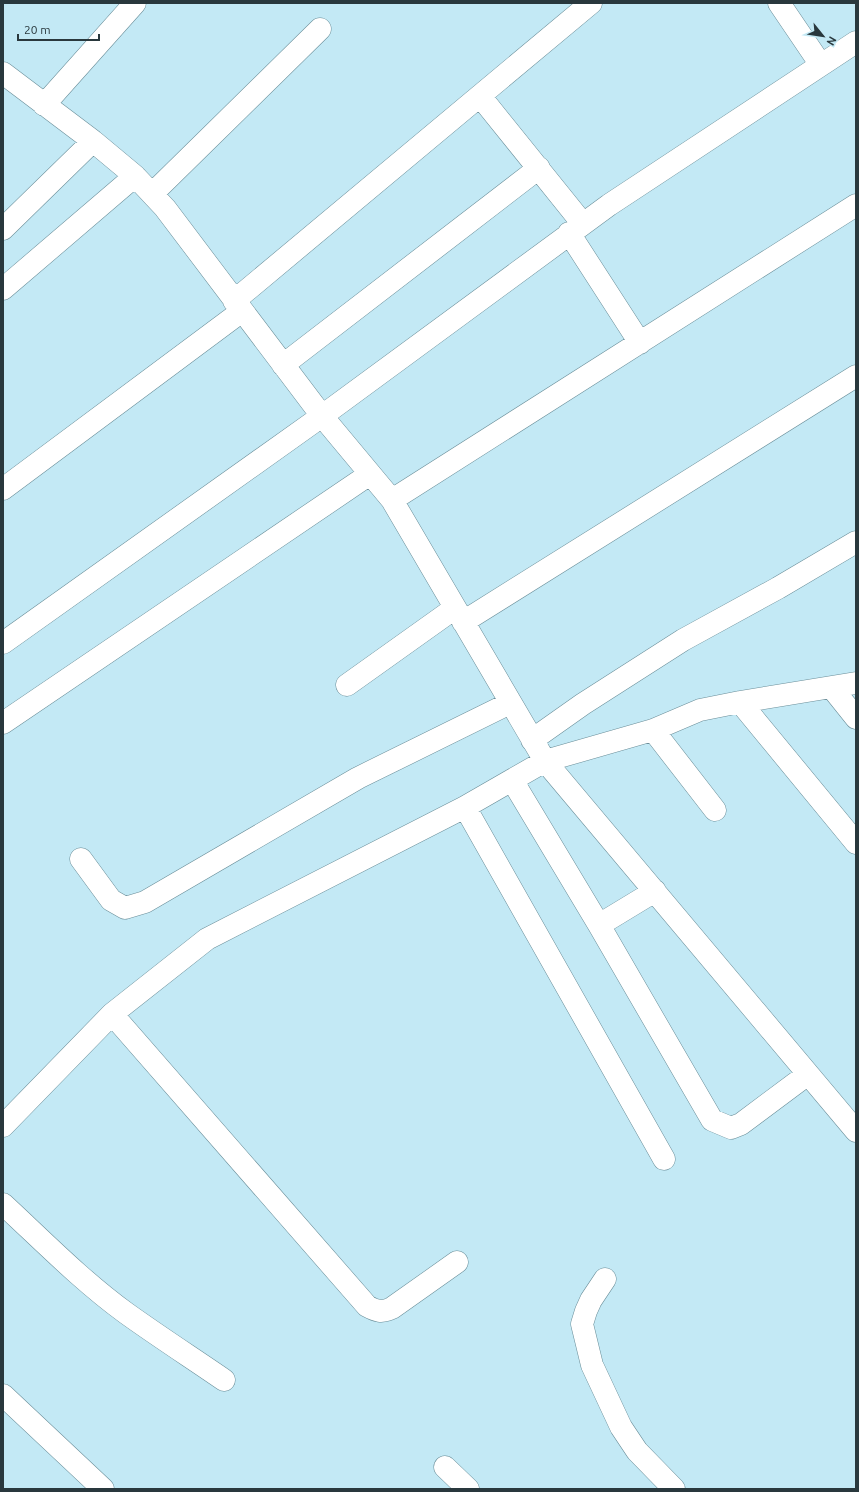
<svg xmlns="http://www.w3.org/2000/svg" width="859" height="1492" font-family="Ubuntu,sans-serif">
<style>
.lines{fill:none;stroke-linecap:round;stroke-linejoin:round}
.minor-casing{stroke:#6a8e99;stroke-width:23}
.minor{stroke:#fff;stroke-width:22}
</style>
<rect width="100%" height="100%" fill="#c3e9f5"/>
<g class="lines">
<defs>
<path id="minor" d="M779,3L821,65
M3,73L93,141L135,176L165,208L322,416L392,500L545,761L856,1131
M480,96L583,224
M44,105L135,3
M152,194L320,29
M3,229L93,141
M569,233L640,343
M3,289L135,176
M234,301L591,3
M283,365L539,168
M3,489L242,311
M392,500L856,205
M463,622L856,376
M3,643L322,416L609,205L856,42
M347,685L455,608
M832,688L856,718
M740,702L856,843
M3,723L370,474
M653,730L715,810
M532,740L583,704L683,640L778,588L856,542
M512,780L599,925L712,1120L731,1128L741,1124L808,1074
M465,807L664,1159
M81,859L111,900L125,908L145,902L358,778L510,703
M599,925L655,891
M112,1014L367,1306C376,1311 382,1313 392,1308L457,1262
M3,1126L112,1014L207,939L465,807L545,761L653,730L700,710L740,702L856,683
M3,1204C43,1241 82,1281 126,1313C158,1336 192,1358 224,1380
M605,1279L591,1300L586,1311L582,1324L592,1365L621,1427L637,1451L674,1489
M3,1395L103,1489
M445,1467L468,1489"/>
</defs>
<!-- minor casing -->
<use href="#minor" class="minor-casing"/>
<!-- minor -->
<use href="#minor" class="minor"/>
</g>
<!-- border -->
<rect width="859" height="1492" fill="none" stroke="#29383d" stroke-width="8"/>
<!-- north arrow -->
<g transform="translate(823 36) rotate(120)" stroke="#c3e9f5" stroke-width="3" paint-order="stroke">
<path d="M0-3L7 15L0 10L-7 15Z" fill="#29383d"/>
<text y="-6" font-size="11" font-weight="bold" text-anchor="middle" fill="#29383d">N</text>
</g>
<!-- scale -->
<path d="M18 34v6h81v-6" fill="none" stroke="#29383d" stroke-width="2"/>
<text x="24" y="34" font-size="12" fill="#29383d" stroke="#c3e9f5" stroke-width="3" paint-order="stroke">20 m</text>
</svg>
